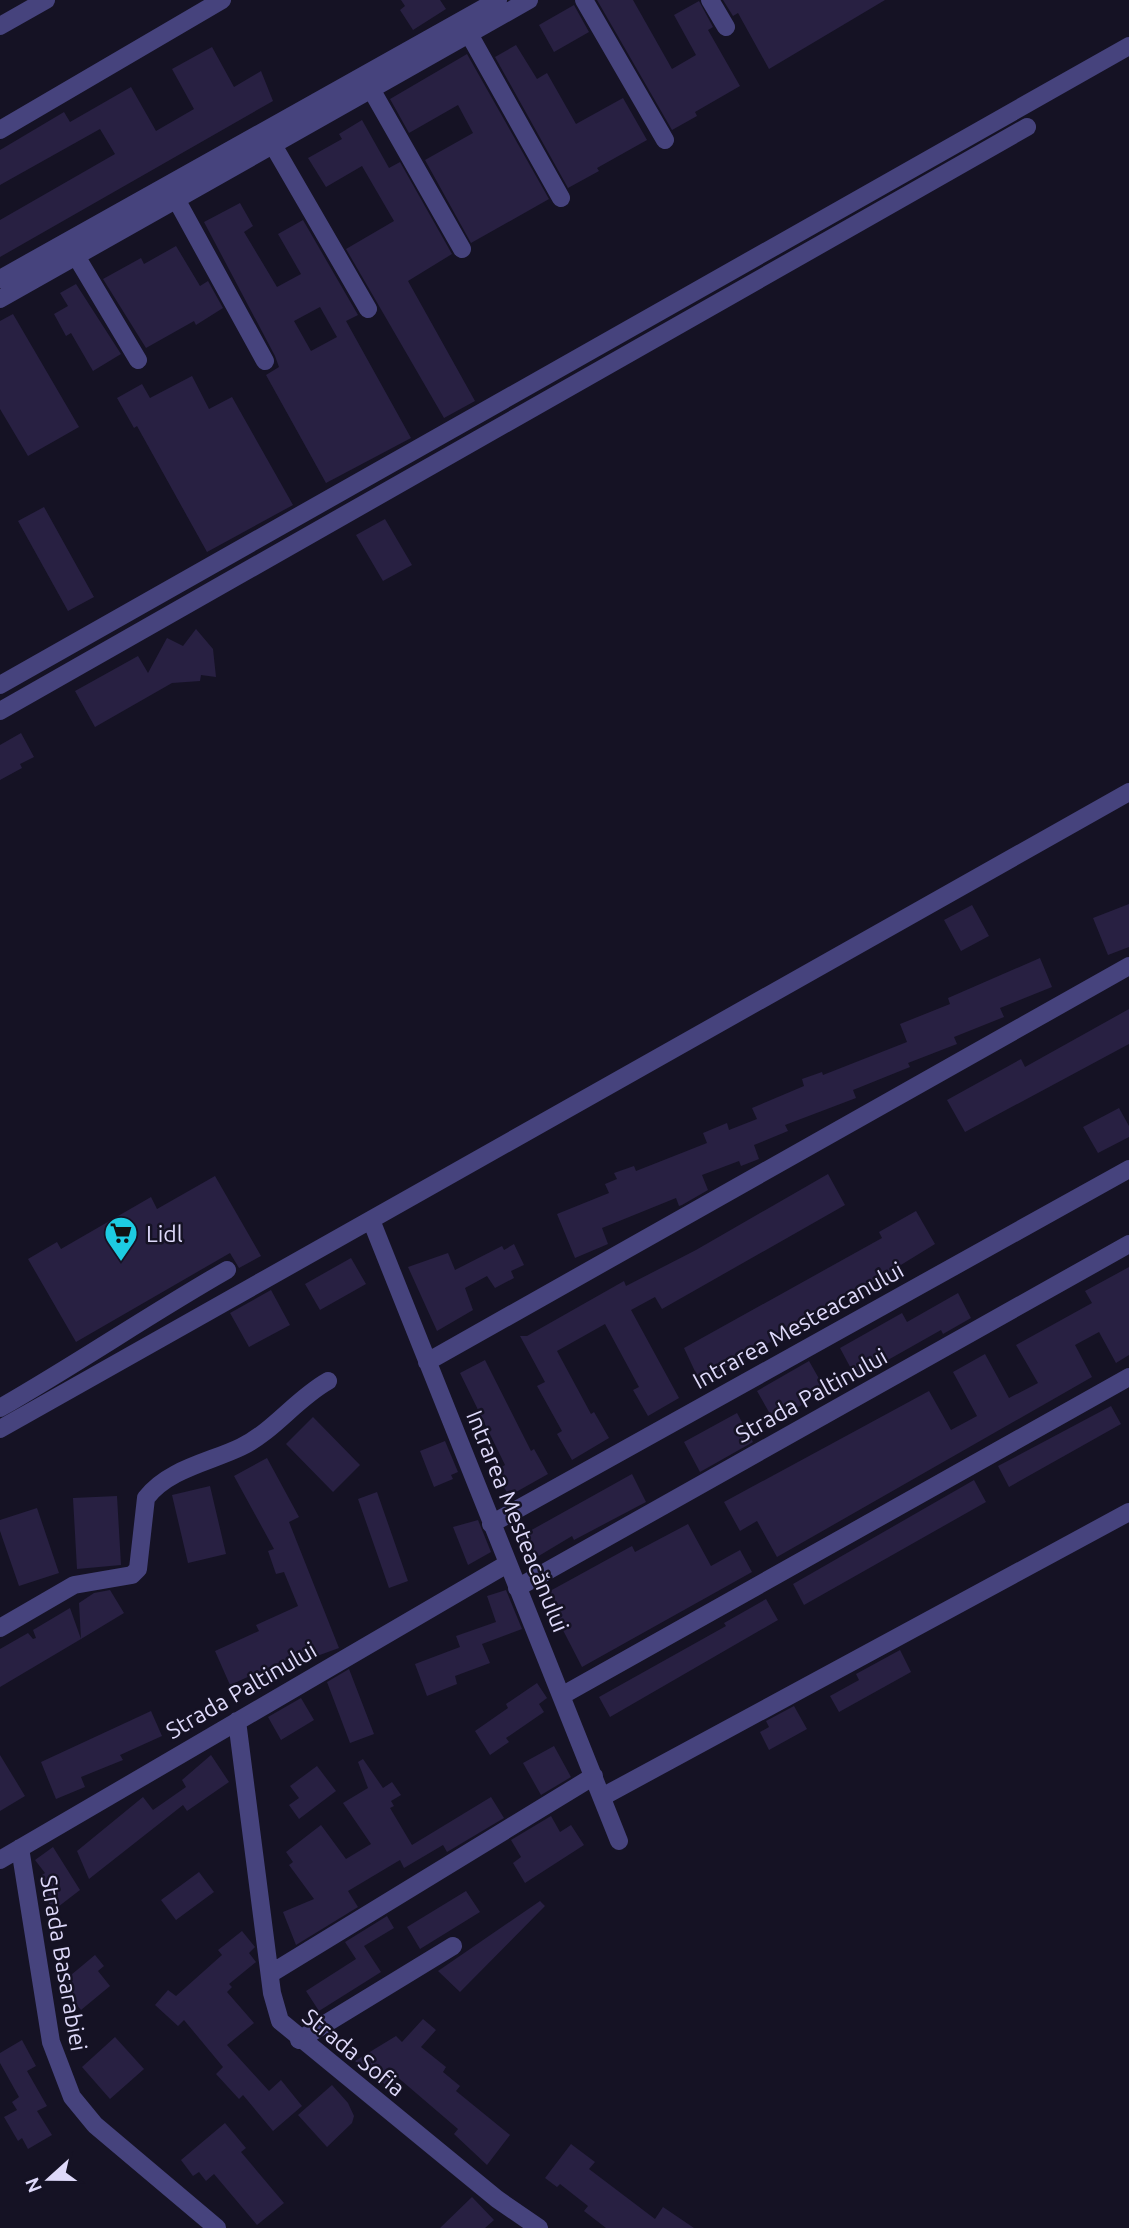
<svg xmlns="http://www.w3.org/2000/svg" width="1129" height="2228" font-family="Ubuntu,sans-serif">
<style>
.building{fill:#282042;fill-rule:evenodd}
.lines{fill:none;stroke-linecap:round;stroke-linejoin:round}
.minor{stroke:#46437d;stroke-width:18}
.labels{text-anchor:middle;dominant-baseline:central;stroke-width:5;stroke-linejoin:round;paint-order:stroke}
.poi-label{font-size:23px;fill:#ded9fa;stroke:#151224;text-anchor:start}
.street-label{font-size:23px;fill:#ded9fa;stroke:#151224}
</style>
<rect width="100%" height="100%" fill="#151224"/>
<!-- building -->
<path class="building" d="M401,0H440L446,9L413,30L400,10L405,6Z
M597,0H633L672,69L696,55L674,15L699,1L713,27L708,30L740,86L695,112L697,116L672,130Z
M723,0H885L769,69L738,13L733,16Z
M574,5L589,32L554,52L539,25Z
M516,45L537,79L547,73L576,124L623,98L647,140L597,168L599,171L568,188L495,57Z
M212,47L234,87L261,71L273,101L0,257V220L115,154L100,129L0,185V150L64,112L70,122L131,87L156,131L194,109L172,69Z
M467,54L549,199L471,243L425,160L473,133L458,105L409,133L390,99Z
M362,120L389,168L400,162L452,254L408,281L475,401L444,418L346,249L394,221L362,166L326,187L308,158L342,139L339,134Z
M240,203L253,226L244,232L277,287L301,274L278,234L303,220L358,315L346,321L411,438L326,483L266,375L279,367L275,356L204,222ZM320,307L337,337L311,351L294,321Z
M176,246L200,286L208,281L223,308L196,325L194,321L146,348L103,279L141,258L144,264Z
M76,284L121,354L93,371L71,333L66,336L54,314L68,306L60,293Z
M13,314L79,427L28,456L0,409V321Z
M192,376L209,409L232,397L293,505L207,552L137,426L134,428L117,398L142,384L150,398Z
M44,507L94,597L68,611L18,521Z
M385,519L412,565L383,581L356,535Z
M196,629L213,649L216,677L201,675L200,681L172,683L95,727L75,691L138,656L148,673L167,638L183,646Z
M21,733L34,757L20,764L22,768L0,780V745Z
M1129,904V947L1108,955L1093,918Z
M972,905L989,936L961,951L944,920Z
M1040,958L1052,987L1000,1008L1004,1017L954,1037L957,1044L908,1063L910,1067L853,1090L856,1098L785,1125L788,1131L754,1145L759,1159L741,1166L739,1161L702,1175L708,1190L682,1205L679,1206L676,1198L602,1228L608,1244L575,1258L557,1214L609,1193L605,1184L617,1179L614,1173L634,1166L636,1171L707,1143L703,1133L727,1123L729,1130L757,1119L752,1108L804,1086L802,1079L822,1072L823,1075L907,1042L900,1024L950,1004L948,998Z
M1129,1009V1044L965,1132L947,1100L1021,1059L1025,1067Z
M1119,1108L1129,1126V1137L1098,1153L1083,1127Z
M828,1174L845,1205L662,1309L655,1297L631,1310L679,1398L648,1416L633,1390L639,1387L605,1324L557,1351L591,1414L594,1412L609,1438L572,1460L557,1434L562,1431L537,1386L545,1382L520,1336H527L624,1281L626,1286L696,1250Z
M215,1176L261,1256L239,1268L230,1253L76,1342L28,1259L57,1242L61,1249L151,1197L157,1209Z
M916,1211L935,1244L839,1303L700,1382L684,1348L882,1238L879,1232Z
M514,1244L524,1265L511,1271L514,1278L495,1288L487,1276L465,1288L473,1310L437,1331L408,1267L448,1253L455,1270L502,1246L504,1250Z
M351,1258L366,1284L320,1310L305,1284Z
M1129,1267V1355L1116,1363L1099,1332L1075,1345L1092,1377L777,1557L757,1521L740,1531L724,1502L929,1391L951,1430L977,1416L953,1372L985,1354L1009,1398L1038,1383L1016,1345L1092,1303L1085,1291Z
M271,1290L290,1325L249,1347L230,1313Z
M958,1293L971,1318L943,1334L941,1330L856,1378L840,1348L902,1313L907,1322Z
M485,1360L531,1451L534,1449L548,1474L509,1496L495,1471L505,1465L460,1373Z
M809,1361L826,1391L774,1421L757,1391Z
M1111,1406L1121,1424L1009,1487L998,1466Z
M737,1413L753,1442L700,1472L684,1442Z
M313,1417L360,1465L333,1492L286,1444Z
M445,1441L458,1472L451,1475L453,1479L434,1487L420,1451Z
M267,1458L299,1517L289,1522L339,1648L317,1656L314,1647L230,1685L215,1651L259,1631L256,1625L298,1606L284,1572L276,1574L268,1551L274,1549L234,1476Z
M632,1474L646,1502L574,1540L572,1536L532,1560L519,1537Z
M974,1480L986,1502L804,1605L793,1584Z
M210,1486L226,1554L188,1563L172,1495Z
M377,1492L408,1581L389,1588L358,1499Z
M117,1496L121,1565L77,1569L73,1498Z
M37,1508L59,1573L19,1586L0,1531V1520Z
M478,1520L491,1552L468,1565L453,1527Z
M688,1524L711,1566L740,1550L752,1572L582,1667L549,1603L555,1600L550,1591L632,1546L635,1552Z
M110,1590L124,1613L81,1639L79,1603L94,1593Z
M506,1590L522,1629L482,1644L490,1663L455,1676L457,1684L427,1696L415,1664L460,1647L456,1636L496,1622L487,1596Z
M766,1599L778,1620L610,1717L599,1697L726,1626L724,1623Z
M70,1608L81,1639L0,1687V1649L28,1633L33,1639L36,1638L33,1630Z
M900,1650L911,1672L839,1712L830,1696L859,1680L856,1674Z
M349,1669L374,1734L350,1743L327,1682Z
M537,1683L547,1698L539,1704L544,1712L506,1738L509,1742L490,1755L475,1731L508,1708L506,1704Z
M301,1698L314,1720L281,1740L268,1717Z
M794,1706L807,1729L769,1750L760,1732L769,1727L766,1721Z
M151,1711L162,1736L120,1755L123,1760L81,1777L85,1787L56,1799L41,1762Z
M554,1746L571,1777L541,1795L523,1763Z
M0,1755L25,1796L0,1811Z
M211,1755L229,1782L187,1811L183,1805L89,1879L77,1851L143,1797L153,1810L186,1787L182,1780Z
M363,1759L383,1788L392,1782L401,1795L391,1801L394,1806L390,1808L412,1845L491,1797L504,1818L447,1852L443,1845L404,1868L400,1860L348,1891L358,1907L296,1945L283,1912L314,1899L289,1865L293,1862L286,1852L321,1825L346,1859L371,1844L343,1803L368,1788L358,1762Z
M317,1766L336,1791L299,1819L289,1805L299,1798L290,1786Z
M551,1816L560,1832L571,1825L584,1845L525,1883L513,1863L521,1857L511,1840Z
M53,1847L80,1890L54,1910L42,1894L48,1890L39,1877L45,1873L35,1860Z
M199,1872L214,1892L176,1920L161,1900Z
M466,1891L480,1912L420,1949L407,1927Z
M540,1901L545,1906L460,1992L438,1971Z
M387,1916L394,1928L364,1946L381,1972L319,2011L306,1991L356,1959L345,1942Z
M242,1931L255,1947L249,1953L256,1962L229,1984L232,1987L227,1992L254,2023L227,2045L269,2091L281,2080L302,2106L273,2131L243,2095L239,2099L216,2074L223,2067L184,2020L178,2026L155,2005L168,1990L176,1996L222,1955L218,1950Z
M95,1955L104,1966L98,1971L110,1986L81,2010L68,1994L73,1990L65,1980Z
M423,2019L436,2030L421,2047L446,2067L443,2072L460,2086L456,2091L510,2135L487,2165L454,2134L458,2129L395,2075L386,2085L355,2061L396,2036L402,2042Z
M115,2037L144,2069L110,2099L82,2067Z
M22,2040L36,2066L27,2071L47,2106L37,2111L52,2135L28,2149L22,2138L18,2141L4,2117L17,2110L12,2102L19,2097L0,2063V2053Z
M332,2085L348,2103L354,2116L352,2123L327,2147L298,2115Z
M225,2123L246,2148L241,2152L284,2203L257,2225L214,2174L206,2181L199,2172L193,2176L181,2160Z
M571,2144L595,2162L589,2169L655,2219L663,2207L694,2228H606L584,2211L588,2206L560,2184L557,2187L545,2178Z
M472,2197L494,2220L485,2228H440Z"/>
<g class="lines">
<!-- minor -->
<path class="minor" d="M584,0L665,140
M710,0L726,27
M0,26L46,0
M469,34L561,198
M371,89L462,249
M0,130L222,0
M273,145L368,309
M176,199L265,361
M76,256L138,360
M0,279L498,0
M0,299L529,0
M0,685L1129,46
M0,711L1027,127
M371,1220L619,1841
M427,1362L1129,966
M0,1408C77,1364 150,1314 227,1270
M0,1429L1129,792
M491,1524L1129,1169
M517,1588L1129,1244
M0,1628L74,1585L132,1575L138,1569L146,1498C168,1469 210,1462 241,1447C274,1431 296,1399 328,1381
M563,1695L1129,1377
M237,1721L272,1993L280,2021L497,2199L539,2228
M602,1797L1129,1512
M20,1848L51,2042L72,2097L95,2125L217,2228
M0,1860L507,1564
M270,1974L594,1776
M299,2040L453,1946"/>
</g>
<!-- icons -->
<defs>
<symbol id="supermarket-pin" viewBox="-11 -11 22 30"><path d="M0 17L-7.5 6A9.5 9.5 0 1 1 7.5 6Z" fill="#1dcce2" stroke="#151224"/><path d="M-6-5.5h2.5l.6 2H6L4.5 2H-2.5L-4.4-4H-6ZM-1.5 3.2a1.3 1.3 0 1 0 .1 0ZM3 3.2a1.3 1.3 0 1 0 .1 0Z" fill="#111"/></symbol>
</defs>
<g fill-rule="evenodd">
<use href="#supermarket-pin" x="102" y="1214" width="38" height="52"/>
</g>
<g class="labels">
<!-- poi labels -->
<g class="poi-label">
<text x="146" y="1233">Lidl</text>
</g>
<!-- street labels -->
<g class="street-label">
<text transform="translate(798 1325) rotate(-29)">Intrarea Mesteacanului</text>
<text transform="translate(811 1395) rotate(-29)">Strada Paltinului</text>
<text transform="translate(518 1521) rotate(68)">Intrarea Mesteacănului</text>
<text transform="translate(241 1690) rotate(-30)">Strada Paltinului</text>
<text transform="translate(64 1963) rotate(80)">Strada Basarabiei</text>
<text transform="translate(354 2052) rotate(39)">Strada Sofia</text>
</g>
</g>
<!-- north arrow -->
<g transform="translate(49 2179) rotate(249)" stroke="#151224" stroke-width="5" paint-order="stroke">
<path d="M0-5L12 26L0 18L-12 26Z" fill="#ded9fa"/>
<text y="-10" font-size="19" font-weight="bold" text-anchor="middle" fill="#ded9fa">N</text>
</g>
</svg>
